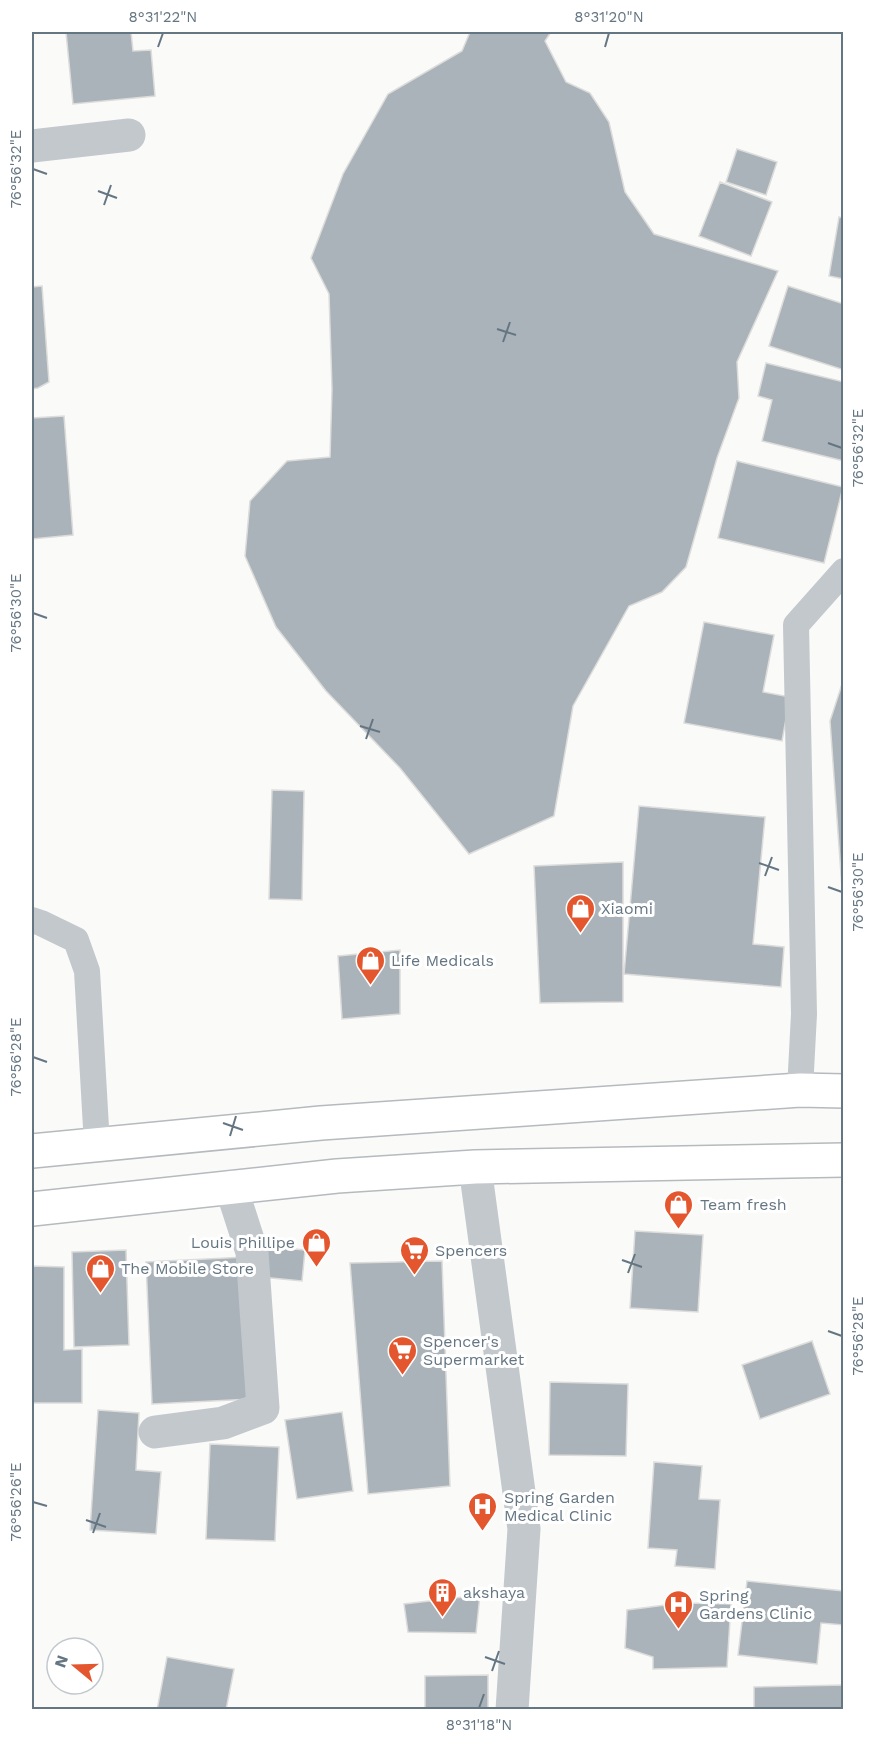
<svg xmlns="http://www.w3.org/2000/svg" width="875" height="1741" font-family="'Work Sans',sans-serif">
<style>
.building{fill:#aab3b9;stroke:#dcdcda;stroke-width:1.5}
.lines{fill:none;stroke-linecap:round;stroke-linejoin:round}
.primary-casing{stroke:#b5babe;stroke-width:36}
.service{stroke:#c3c8cc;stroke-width:26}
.minor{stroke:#c3c8cc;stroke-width:33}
.primary{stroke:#fff;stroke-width:33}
.ticks{fill:none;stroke:#657683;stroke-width:2}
.labels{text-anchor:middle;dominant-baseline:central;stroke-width:6;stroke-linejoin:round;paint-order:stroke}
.poi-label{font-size:16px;fill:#657683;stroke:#fff;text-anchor:start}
.neatline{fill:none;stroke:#657683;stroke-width:2}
.ticks-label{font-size:15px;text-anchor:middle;fill:#657683}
</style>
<rect width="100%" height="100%" fill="#fafaf8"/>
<!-- building -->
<path class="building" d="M66,32H131L133,51L151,50L155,96L73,104Z
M470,32H551L545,41L566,82L590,93L609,122L625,192L654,234L778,271L737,362L739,398L717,458L686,567L662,592L629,606L573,706L554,816L469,854L400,768L326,691L276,627L245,556L250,501L287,461L330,457L332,389L329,294L311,258L343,174L388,94L462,51Z
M737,149L777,162L766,195L726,182Z
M720,182L772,202L751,256L699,236Z
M839,217L844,218V279L829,276Z
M42,286L49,382L38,388L32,389V287Z
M788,286L844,304V370L769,346Z
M766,363L844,382V461L762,441L772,400L758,396Z
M64,416L73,535L32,539V418Z
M737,461L843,487L824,563L718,538Z
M704,622L774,635L763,692L790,697L782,741L684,723Z
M844,678V916L830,721Z
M272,790L304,791L302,900L269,899Z
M639,806L765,817L753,944L784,947L781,987L624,974Z
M623,862V1002L540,1003L534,866Z
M400,950V1014L342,1019L338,956Z
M635,1231L703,1235L698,1312L630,1308Z
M263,1246L305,1250L302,1281L261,1277Z
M126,1250L129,1345L74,1347L72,1252Z
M246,1257L252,1399L152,1404L146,1262Z
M442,1261L450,1486L368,1494L350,1263Z
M32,1266L64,1267V1350L82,1349V1403H32Z
M812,1341L830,1394L760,1419L742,1365Z
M550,1382L628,1384L626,1456L549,1455Z
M98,1410L139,1413L136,1470L161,1472L156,1534L90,1530Z
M342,1412L353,1491L297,1499L285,1420Z
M210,1444L279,1447L275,1541L206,1539Z
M654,1462L702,1466L699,1499L720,1500L715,1569L675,1566L677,1550L648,1548Z
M747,1581L844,1591V1625L821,1623L817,1664L738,1655Z
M480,1595L476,1633L408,1632L404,1604Z
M681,1603L731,1604L727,1667L653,1669V1657L625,1648L627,1610Z
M167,1657L234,1669L226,1710H157Z
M488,1675V1710H425V1676Z
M844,1685V1710H754V1687Z"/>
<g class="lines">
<defs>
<path id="primary" d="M32,1151L321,1123L800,1090L844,1091
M32,1209L337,1176L475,1167L844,1160"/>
</defs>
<!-- primary casing -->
<use href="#primary" class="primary-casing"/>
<!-- service -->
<path class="service" d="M32,920L41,923L76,940L87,971L97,1145
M800,1090L804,1014L796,625L844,571"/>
<!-- minor -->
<path class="minor" d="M32,146L129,135
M475,1167L524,1529L512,1710
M155,1432L223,1423L263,1408L252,1252L231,1187"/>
<!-- primary -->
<use href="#primary" class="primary"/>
</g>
<!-- ticks -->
<path class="ticks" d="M158,47L163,33M605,47L609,33M33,169L47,174M98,191L117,198M104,205L111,185M497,329L516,335M503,342L510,322M828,443L842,448M33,613L47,618M360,726L380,732M366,739L373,719M759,863L779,870M765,876L772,857M828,887L842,892M33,1057L47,1062M223,1123L243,1130M230,1136L236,1116M622,1260L642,1267M628,1273L635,1254M828,1331L842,1336M33,1502L47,1506M86,1520L106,1527M93,1533L100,1513M485,1657L505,1664M492,1671L499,1651M479,1708L484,1694"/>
<!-- icons -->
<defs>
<symbol id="shop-pin" viewBox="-11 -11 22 30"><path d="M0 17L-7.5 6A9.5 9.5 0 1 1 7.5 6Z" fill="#e4572e" stroke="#fff"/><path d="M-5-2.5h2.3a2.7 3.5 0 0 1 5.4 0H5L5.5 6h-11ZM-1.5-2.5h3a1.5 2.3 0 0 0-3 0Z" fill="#fff"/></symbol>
<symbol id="supermarket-pin" viewBox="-11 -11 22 30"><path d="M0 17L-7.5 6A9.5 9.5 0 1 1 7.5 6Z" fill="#e4572e" stroke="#fff"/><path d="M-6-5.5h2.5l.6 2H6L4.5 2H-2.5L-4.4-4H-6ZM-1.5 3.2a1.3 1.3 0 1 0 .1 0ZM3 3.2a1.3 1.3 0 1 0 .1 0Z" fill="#fff"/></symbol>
<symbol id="hospital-pin" viewBox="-11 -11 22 30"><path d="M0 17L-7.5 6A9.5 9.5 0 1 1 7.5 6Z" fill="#e4572e" stroke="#fff"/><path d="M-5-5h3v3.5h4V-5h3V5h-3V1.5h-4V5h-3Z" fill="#fff"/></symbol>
<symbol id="building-pin" viewBox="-11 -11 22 30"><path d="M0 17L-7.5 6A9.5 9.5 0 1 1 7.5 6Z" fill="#e4572e" stroke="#fff"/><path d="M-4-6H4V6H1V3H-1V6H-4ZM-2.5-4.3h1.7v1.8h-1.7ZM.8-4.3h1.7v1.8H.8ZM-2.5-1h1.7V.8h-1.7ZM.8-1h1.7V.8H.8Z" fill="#fff"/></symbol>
</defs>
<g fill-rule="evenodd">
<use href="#shop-pin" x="564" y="892" width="33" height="45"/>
<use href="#shop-pin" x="354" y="944" width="33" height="45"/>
<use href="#shop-pin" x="662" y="1188" width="33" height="45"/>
<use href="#shop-pin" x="300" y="1226" width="33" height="45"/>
<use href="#supermarket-pin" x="398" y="1234" width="33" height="45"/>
<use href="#shop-pin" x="84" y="1252" width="33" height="45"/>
<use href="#supermarket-pin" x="386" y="1334" width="33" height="45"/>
<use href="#hospital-pin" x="466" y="1490" width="33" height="45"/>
<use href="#building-pin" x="426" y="1576" width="33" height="45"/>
<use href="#hospital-pin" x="662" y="1588" width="33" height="45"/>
</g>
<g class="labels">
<!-- poi labels -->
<g class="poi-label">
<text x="601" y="908">Xiaomi</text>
<text x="391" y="960">Life Medicals</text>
<text x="700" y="1204">Team fresh</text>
<text x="295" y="1242" text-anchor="end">Louis Phillipe</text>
<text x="435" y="1250">Spencers</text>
<text x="121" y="1268">The Mobile Store</text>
<text x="423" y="1341">Spencer's<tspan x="423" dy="18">Supermarket</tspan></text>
<text x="504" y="1497">Spring Garden<tspan x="504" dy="18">Medical Clinic</tspan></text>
<text x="463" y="1592">akshaya</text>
<text x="699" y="1595">Spring<tspan x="699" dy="18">Gardens Clinic</tspan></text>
</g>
</g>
<!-- border -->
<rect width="875" height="1741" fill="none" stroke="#ffffff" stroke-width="66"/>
<!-- north arrow -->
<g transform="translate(75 1666) rotate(289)"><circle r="28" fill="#ffffff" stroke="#c1c8cd" stroke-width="1.5"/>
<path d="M0-4.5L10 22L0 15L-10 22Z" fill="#e4572e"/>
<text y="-9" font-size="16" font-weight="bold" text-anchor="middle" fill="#657683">N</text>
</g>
<rect x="33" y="33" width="809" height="1675" class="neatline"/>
<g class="ticks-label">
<text x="163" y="22">8°31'22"N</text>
<text x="609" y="22">8°31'20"N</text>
<text transform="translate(16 169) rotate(-90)" y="5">76°56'32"E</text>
<text transform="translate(858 448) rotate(-90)" y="5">76°56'32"E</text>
<text transform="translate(16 613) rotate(-90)" y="5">76°56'30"E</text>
<text transform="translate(858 892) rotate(-90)" y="5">76°56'30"E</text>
<text transform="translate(16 1057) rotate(-90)" y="5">76°56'28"E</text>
<text transform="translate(858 1336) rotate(-90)" y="5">76°56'28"E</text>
<text transform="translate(16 1502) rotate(-90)" y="5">76°56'26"E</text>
<text x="479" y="1730">8°31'18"N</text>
</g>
</svg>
